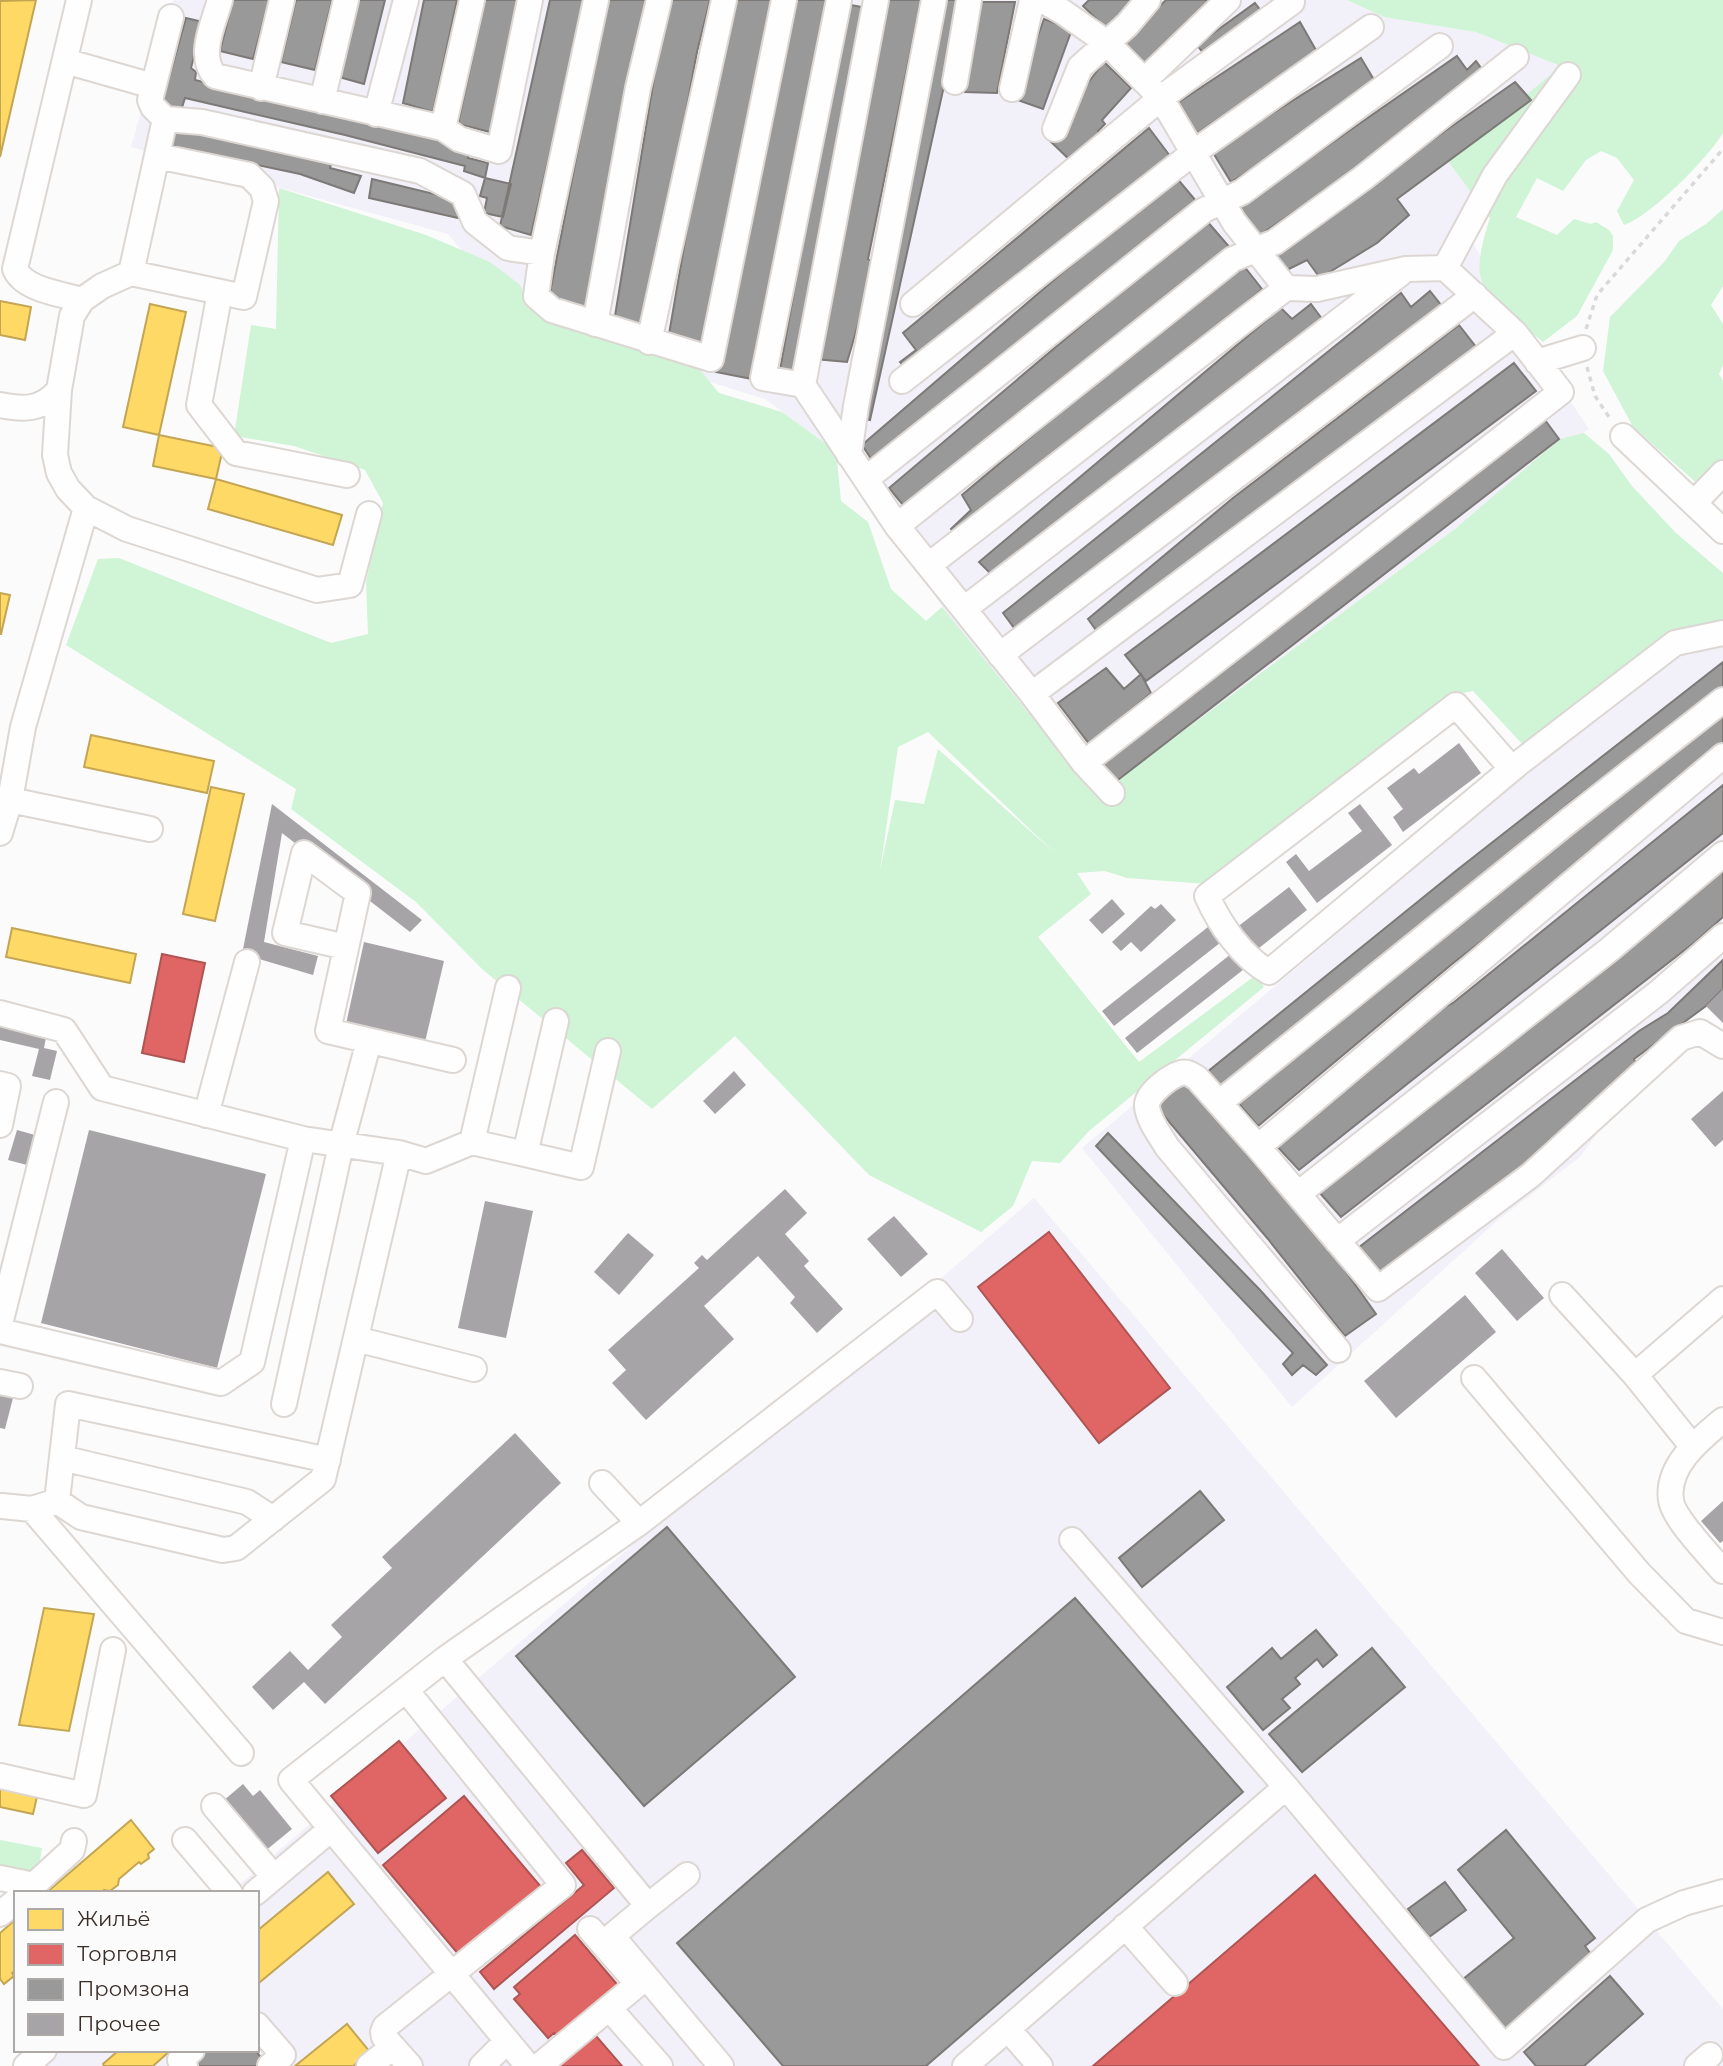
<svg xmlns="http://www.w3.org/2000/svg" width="1723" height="2066" font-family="Montserrat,sans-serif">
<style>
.industrial{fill:#f2f0f8}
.green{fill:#cff4d6;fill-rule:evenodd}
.homes{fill:#ffd966;stroke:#c3a553;stroke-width:2}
.shops{fill:#e06666;stroke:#ae5553;stroke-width:2}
.industry{fill:#999;stroke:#7c7977;stroke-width:2}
.building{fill:#a7a4a7}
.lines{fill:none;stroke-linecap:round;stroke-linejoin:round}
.minor-casing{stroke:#dcd7d3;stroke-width:28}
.path{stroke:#dad9d9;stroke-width:3.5;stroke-dasharray:5 5;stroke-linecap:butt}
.minor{stroke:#fefefe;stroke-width:24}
</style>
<rect width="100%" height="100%" fill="#fbfbfb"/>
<!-- industrial -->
<path class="industrial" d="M173,0H1347L1384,17L1476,32L1578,72L1469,236L1531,343L1589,429L1096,796L950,620L859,468L765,399L523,324L448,234L131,147Z
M1723,635V962L1676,1010L1641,1073L1580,1157L1498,1220L1292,1407L1082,1148L1681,645Z
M1034,1198L1723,2009V2066H29L47,2050H257V1893H230Z"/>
<!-- green -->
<path class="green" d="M1347,0H1723V133C1708,158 1651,216 1624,225L1617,211L1634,180L1617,158L1601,151L1586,160L1563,191L1537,178L1516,217L1557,235L1574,219L1591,224L1596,222L1609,230L1613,236V250L1577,316L1543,342C1524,326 1489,302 1481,278C1476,263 1485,233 1490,218L1448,161L1561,66L1476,32L1384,17Z
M279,188L426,235L490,262L519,284L534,309L696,365L719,393L782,412L836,451L841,501L868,522L891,589L926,621L942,607L1096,796L1455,529L1560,439L1584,433L1609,454L1632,486L1676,533L1723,573V624L1559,716L1524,746L1473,691L1457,694L1207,884L1127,878L1105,871L1077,873L1091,894L1038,937L1139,1062L1256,975L1264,987L1089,1131L1060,1163L1032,1161L1013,1206L981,1232L869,1175L735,1036L652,1109L482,969L416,902L291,809L296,789L66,645L98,559L119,558L331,643L368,634L366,582L383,503L365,470L294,446L234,436L251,325L276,329ZM928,732L1056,854L938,749L924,804L895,800L880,870L898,747Z
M1723,209V286L1711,305L1723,324V365L1719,374L1723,381V461L1700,486L1633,427L1603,371L1610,317L1665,261L1679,241L1706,224Z
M0,1840L42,1848L38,1872L0,1865Z"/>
<!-- homes -->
<path class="homes" d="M36,0L0,157V1Z
M0,301L31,307L25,340L0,335Z
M150,304L186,312L159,435L123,427Z
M159,435L223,448L216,479L153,466Z
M216,479L342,515L333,545L208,509Z
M0,593L10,595L1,634H0Z
M91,735L214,761L207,793L84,767Z
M211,787L244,794L215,921L183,914Z
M12,928L136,954L130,983L6,957Z
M44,1608L94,1614L69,1731L19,1725Z
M0,1770L41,1779L33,1814L0,1807Z
M131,1820L154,1849L148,1854L149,1858L141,1864L139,1862L119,1879L118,1885L110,1891L104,1890L101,1893H46Z
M328,1872L354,1904L260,1982L257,1978V1931Z
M16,1919V1970L12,1973L14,1976L4,1984L0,1979V1933Z
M347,2024L370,2052L353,2066H295Z
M119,2050H171L153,2066H104L103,2064Z"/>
<!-- shops -->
<path class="shops" d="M162,954L205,963L184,1062L142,1053Z
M1049,1232L1170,1388L1099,1443L978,1287Z
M399,1741L446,1798L378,1853L331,1796Z
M464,1796L541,1887L460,1956L383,1865Z
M582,1850L614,1888L494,1989L480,1972L584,1885L566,1863Z
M1315,1875L1479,2066H1093Z
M575,1935L621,1989L561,2041L554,2033L548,2038L514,1999L520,1994L514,1987Z
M590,2029L622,2066H552Z"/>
<!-- industry -->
<path class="industry" d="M233,0H269L253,59L220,51Z
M296,0H332L315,70L281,62Z
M351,0H385L364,84L332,75Z
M424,0H457L433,112L403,103Z
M485,0H522L494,133L458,124Z
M550,0H585L531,235L500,226Z
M607,0H646L586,311L548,303Z
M672,0H710L697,52L646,329L614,322L659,48Z
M735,0H774L703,350L668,340L706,119Z
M792,0H830L757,380L716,372L748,203Z
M888,0H921L868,259L876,264L847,362L815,359Z
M944,0H963L870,420L856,417Z
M1089,0H1136L1108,30L1083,6Z
M1166,0H1218L1146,68L1122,43Z
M979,2H1015L997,93L965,92Z
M1255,3L1265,16L1207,58L1197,45Z
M845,4L862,7L795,372L780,370Z
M186,18L203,22L191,68L196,72L195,80L446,141L470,148L468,158L488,163L485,178L464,171L465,166L345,135L185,98L179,117L160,110Z
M1044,19L1072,29L1043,109L1015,99Z
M1300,22L1317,52L1196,134L1176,104Z
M1457,56L1467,70L1476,61L1484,72L1352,172L1257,237L1238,208Z
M1361,58L1380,90L1231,182L1212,151Z
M1104,62L1131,88L1102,120L1105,124L1098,131L1101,135L1074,164L1049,140L1073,112L1072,104Z
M1515,82L1531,100L1397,199L1409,215L1377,243L1320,278L1307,260L1283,272L1271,253Z
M170,128L332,161L330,168L361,176L354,193L300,174L168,146Z
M1149,128L1170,156L912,374L900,362L916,350L903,333Z
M1175,176L1196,201L881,474L862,445Z
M485,178L511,184L503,217L484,213L487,198L480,196Z
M372,179L459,200L458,218L369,198Z
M1206,220L1231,249L913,517L889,488Z
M1240,261L1262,289L962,546L951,529L971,510L962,495Z
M1430,291L1442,306L1023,640L1003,613L1401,293L1411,307Z
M1311,304L1325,323L1001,584L979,562L1281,308L1292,319Z
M1459,325L1480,352L1106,644L1088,619L1233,498Z
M1514,363L1536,391L1146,681L1125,655Z
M1545,420L1559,439L1114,783L1099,766Z
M1723,662V688L1573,800L1219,1089L1206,1073L1457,870Z
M1106,668L1124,689L1141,674L1151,693L1090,745L1058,703Z
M1723,708V755L1452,964L1258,1126L1234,1098Z
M1723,785V833L1299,1170L1274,1143L1423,1018L1453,1003Z
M1723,867V917L1695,942L1341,1217L1319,1192Z
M1723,960V989L1706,1006L1634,1059L1638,1069L1547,1151L1381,1279L1358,1248L1639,1031L1668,1013Z
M1186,1081L1266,1177L1310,1221L1376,1314L1345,1336L1268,1239L1154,1104Z
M1108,1133L1261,1291L1327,1365L1316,1375L1303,1365L1292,1375L1283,1364L1293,1353L1096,1146Z
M1200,1491L1224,1520L1142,1587L1119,1558Z
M667,1527L795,1677L644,1806L516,1656Z
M1075,1598L1243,1792L926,2066H783L677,1943Z
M1316,1630L1337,1655L1323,1667L1317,1659L1295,1678L1300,1684L1282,1699L1290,1708L1263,1730L1227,1687L1272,1648L1281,1659Z
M1372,1648L1405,1687L1302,1772L1269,1734Z
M1506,1830L1595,1938L1585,1946L1593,1957L1504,2030L1462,1980L1514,1938L1458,1870Z
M1445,1882L1466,1910L1429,1937L1408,1909Z
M1610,1976L1643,2014L1584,2066H1536L1524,2052Z
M202,2050H255L263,2060L256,2066H199L193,2058Z"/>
<!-- building -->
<path class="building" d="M1459,743L1481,773L1403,832L1393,817L1403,809L1387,788L1414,768L1419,774Z
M272,804L422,920L410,932L282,833L264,942L318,956L313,975L242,954Z
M1360,804L1392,845L1317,903L1286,862L1296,854L1309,871L1362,831L1348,813Z
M1289,887L1307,910L1254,952L1236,928Z
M1112,899L1125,914L1102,934L1089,920Z
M1161,904L1176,920L1141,952L1131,942L1121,951L1112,942L1151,906L1155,909Z
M1213,923L1225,939L1114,1026L1102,1011Z
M364,942L444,961L425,1042L346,1024Z
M1236,950L1248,966L1137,1053L1125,1038Z
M1723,989V1023L1706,1006Z
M0,1021L47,1032L44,1048L57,1051L50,1080L32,1076L39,1049L0,1040Z
M734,1071L746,1085L715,1114L703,1101Z
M1723,1091V1140L1715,1147L1691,1119Z
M17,1130L35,1135L27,1165L8,1160Z
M89,1130L266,1174L217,1368L41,1323Z
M785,1189L807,1213L785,1234L809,1261L804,1266L843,1309L817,1333L790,1303L795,1297L758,1256L704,1306L734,1339L646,1420L612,1383L626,1370L608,1350L699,1268L694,1263L702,1255L707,1260Z
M485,1201L533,1211L506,1338L458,1328Z
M894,1216L928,1254L901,1277L867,1239Z
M628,1233L654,1255L619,1295L594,1272Z
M1502,1249L1544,1298L1517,1321L1475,1273Z
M1465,1295L1496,1332L1396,1418L1364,1381Z
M0,1394L13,1398L5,1429L0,1428Z
M515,1433L561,1483L325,1704L304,1682L273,1710L252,1687L290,1651L308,1670L342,1637L331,1625L392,1568L382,1557Z
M1723,1501V1541L1720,1543L1701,1521Z
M243,1784L253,1796L260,1790L292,1829L259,1856L223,1801Z"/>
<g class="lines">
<defs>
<path id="minor" d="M79,0L15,269C24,290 62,294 82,300
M220,0C214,22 197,56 215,76L443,128L459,139L499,151L530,0
M876,0L803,385L897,526L1032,694L1084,763L1112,793
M1042,0L1063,12L1107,43L1161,98L1234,222L1286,288L1317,289L1406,269L1445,268L1515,333L1561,392L1084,763
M65,61L153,86
M1144,81L1228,0
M955,82L969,0
M261,88L282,0
M1012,89L1032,0
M322,101L346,0
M376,114L406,0
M165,119L153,107L150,100L171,17
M443,128L472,0
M1055,129L1080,67L1127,25L1148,0
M542,253L536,296L552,310L711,359L784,0
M1445,268L1495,175L1568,75
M131,273L165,119L202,122L420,171L463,194L475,222L508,248L542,253L596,0
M220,292L199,405L236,453L347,475
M913,304L1161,98L1292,2
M595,324L638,88L659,0
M649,342L724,0
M1537,362L1583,348
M902,381L1193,153L1371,27
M803,385L763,378L839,0
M59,390L55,455L59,473L68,489L86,508L127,529L317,590L350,585L369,514
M0,405C24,410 42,410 59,390L72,316L82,300L102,286L131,273L244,297L266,201L262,188L249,175L157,156
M1623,436L1723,531
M849,455L856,406L934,0
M866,479L1204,210L1242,192L1440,46
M1694,503L1723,473
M897,526L1233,259L1275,242L1363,178L1516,57
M929,565L1286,288
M964,609L1400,274
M1000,655L1475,295
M1032,694L1515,333
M1512,769L1456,705L1207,896C1220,925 1242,957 1269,972L1519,763L1675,643L1723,633
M10,800L150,829
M0,833L10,800L23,727L86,508
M346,947L285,933L304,853L358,893L328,1031L453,1060
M0,1013L64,1030L102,1088L303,1139L399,1153L426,1161L472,1142L525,1154L556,1021
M0,1084L8,1086L0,1125
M1219,1103L1571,819L1723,700
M206,1115L247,962
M472,1142L508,988
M1258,1147L1723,756
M525,1154L581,1167L608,1051
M1298,1194L1610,949L1723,854
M1337,1241L1659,992L1723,936
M1562,1295L1635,1375
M0,1324L56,1102
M0,1331L221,1383L252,1362L303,1139
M356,1339L474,1369
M1338,1350L1167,1147C1160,1135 1148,1120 1147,1106C1146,1094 1170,1076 1181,1073C1187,1071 1192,1075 1197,1078L1258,1147L1378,1289L1531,1175L1681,1038L1700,1032L1723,1046
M1474,1378L1639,1573L1686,1621L1723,1632
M0,1382L20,1386
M284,1404L341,1145L369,1041
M1723,1420C1700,1439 1666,1466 1671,1500C1673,1518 1710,1556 1723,1571
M1692,1446L1635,1375L1723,1299
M62,1458L247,1502L273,1519
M57,1501L68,1404L328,1460
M2,1506L32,1509L57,1501L81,1517L223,1550L236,1548L323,1479L399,1153
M32,1509L241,1753
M639,1523L937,1292L960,1319
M445,1659L648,1906L612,1936L721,2066
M406,1690L563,1885L385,2027L383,2032L384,2037L410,2066
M0,1776L84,1795L113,1650
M1286,1787L1504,2047L1647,1920L1684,1903L1723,1892
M214,1806L274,1877
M185,1840L230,1893
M0,1878L34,1885
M25,1893L72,1850L74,1841
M255,1893L331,1829
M648,1906L687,1875
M0,1914L16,1901
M1125,1926L1175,1983
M609,2008L660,2066
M257,2025L283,2055L270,2066
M1008,2029L1040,2066
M26,2066L44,2050
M185,2066L180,2060L192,2050
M369,2066L393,2047
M482,2066L507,2041
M528,2066L291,1780L445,1659L639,1523L602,1483
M539,2066L638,1984L590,1929
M965,2066L1286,1787L1072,1540
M1697,2066L1710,2055"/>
</defs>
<!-- minor casing -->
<use href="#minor" class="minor-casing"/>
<!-- path -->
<path class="path" d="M1586,329L1597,295L1723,149
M1587,367L1595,396L1611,420"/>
<!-- minor -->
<use href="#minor" class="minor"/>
</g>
<!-- legend -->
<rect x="14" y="1891" width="245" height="161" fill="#fbfbfb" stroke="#ada9a6" stroke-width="2"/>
<rect x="28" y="1909" width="35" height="21" fill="#ffd966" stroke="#ada9a6" stroke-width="2"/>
<text x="77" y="1926" font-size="21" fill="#382d27">Жильё</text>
<rect x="28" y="1944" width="35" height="21" fill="#e06666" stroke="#ada9a6" stroke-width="2"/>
<text x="77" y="1961" font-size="21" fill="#382d27">Торговля</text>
<rect x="28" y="1979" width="35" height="21" fill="#999999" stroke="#ada9a6" stroke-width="2"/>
<text x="77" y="1996" font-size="21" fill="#382d27">Промзона</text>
<rect x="28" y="2014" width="35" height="21" fill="#a7a4a7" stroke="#ada9a6" stroke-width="2"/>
<text x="77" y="2031" font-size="21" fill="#382d27">Прочее</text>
</svg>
